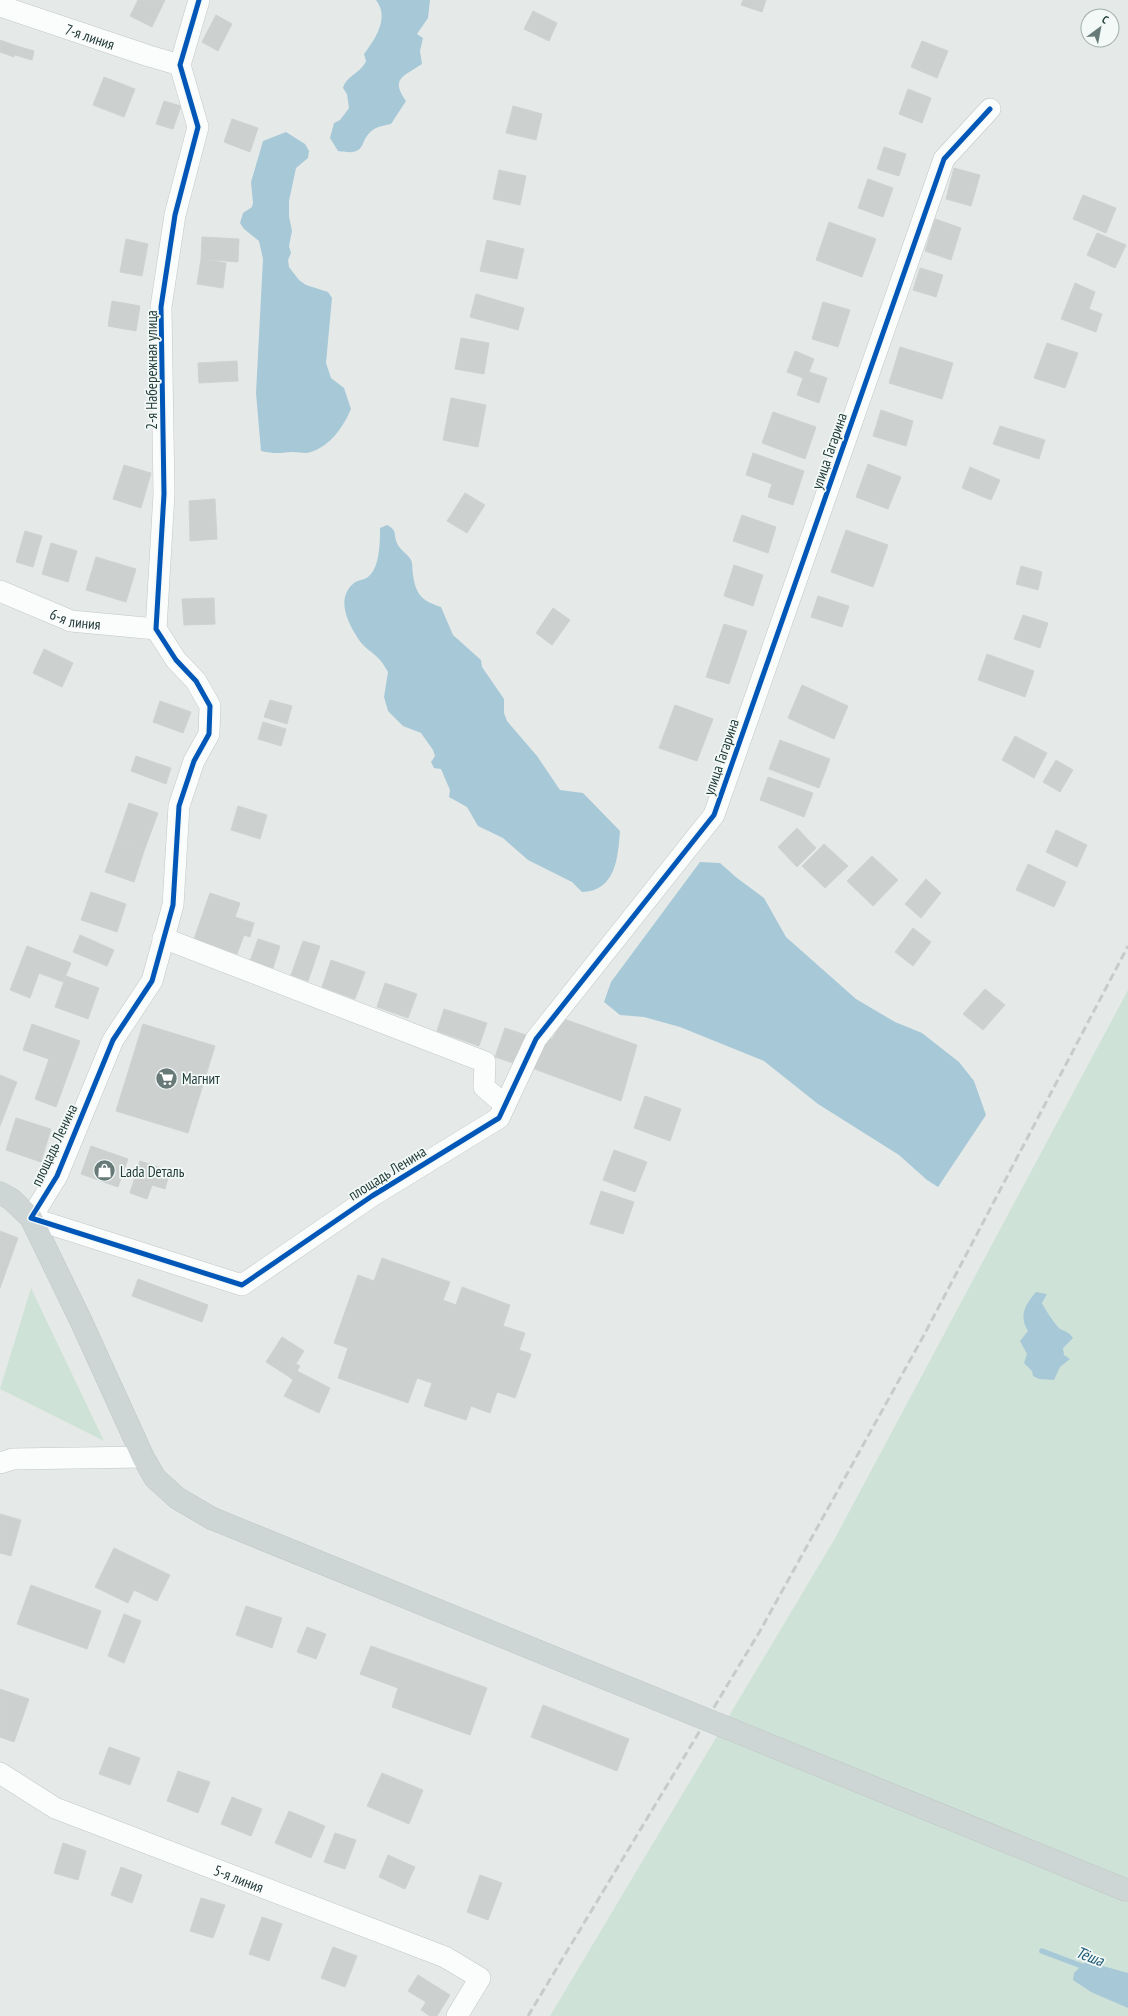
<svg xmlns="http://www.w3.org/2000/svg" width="1128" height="2016" font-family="'PT Sans Narrow',sans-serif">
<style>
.green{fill:#cfe2d8}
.water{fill:#a7c8d7}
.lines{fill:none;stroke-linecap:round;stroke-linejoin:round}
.stream{stroke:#a7c8d7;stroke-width:5.5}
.building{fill:#ccd1d0;stroke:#ced3d2}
.minor-casing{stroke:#c2c7c6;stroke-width:22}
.primary-casing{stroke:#bdc6c4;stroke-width:23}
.minor{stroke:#fbfcfc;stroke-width:21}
.primary{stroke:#ced6d5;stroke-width:22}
.rail{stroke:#c7cbca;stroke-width:3;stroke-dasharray:8 4;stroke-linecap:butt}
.primary-bridge-casing{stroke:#bdc6c4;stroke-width:23;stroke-linecap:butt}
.primary-bridge{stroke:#ced6d5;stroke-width:22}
.cycleway-casing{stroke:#f3f9f7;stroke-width:8}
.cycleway{stroke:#0057b8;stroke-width:5}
.labels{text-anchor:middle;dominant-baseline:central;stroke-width:3.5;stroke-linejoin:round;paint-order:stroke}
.street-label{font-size:15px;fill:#233d3a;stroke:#f3f9f7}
.poi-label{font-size:15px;fill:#233d3a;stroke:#f3f9f7;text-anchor:start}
.water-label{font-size:16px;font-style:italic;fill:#1f5976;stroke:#f3f9f7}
</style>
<rect width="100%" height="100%" fill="#e5eae9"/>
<!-- green -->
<path class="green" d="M1128,990V2016H550L834,1540Z
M31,1288L104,1441L0,1389Z"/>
<!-- water -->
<path class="water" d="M376,0H430L428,18L417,34L423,38L420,51L422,64C403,77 390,78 406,101L391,124C386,125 380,126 376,128C356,139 371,157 338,151L330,138L334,123L340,120L349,108L347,94L343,88C347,75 361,73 366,61L364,54C375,39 390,18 376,0Z
M286,132L305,144L309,151L308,158L296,168L289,201V216L292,231L289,246L291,253L288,260L289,267L299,280L306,285L328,292L332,298L326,363L331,378L344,388L351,409C343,428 328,449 307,453C302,453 297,452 292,452C278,453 275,454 261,451L256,393L263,259L259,241L244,229L240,223L243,213L252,207L253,203L251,182L263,141Z
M387,525C398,531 393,533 397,543C399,549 407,553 411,560C413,564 412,570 413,575C416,596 423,601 441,607L453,635L481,660L482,667L504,699V713L507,721L537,756L560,790L583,793L620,831C618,857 616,891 582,892L572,882L528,860L503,838L478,826L467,807L449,797L450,790L441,769L434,768L431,762L435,756L433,750L421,733L403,726L388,711L384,697L388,672C385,667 383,663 379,659C373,652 364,648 359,640C348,623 335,599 354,583C358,580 364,580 368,577C380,568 380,542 380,528Z
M700,862L720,863L737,878L764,898L786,937L856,999L895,1022L922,1033L959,1062L974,1081L986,1115L938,1187L927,1180L899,1155L818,1104L764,1061L680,1027L644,1017L620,1015L604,1002L611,982Z
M1036,1292L1047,1294L1042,1303C1043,1307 1058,1328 1060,1329C1066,1332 1069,1332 1073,1338L1063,1348L1064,1355L1070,1359L1060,1367L1054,1380L1039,1379L1033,1376L1032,1371L1024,1363L1027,1354L1020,1341L1028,1331C1018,1315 1026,1304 1036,1292Z
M1084,1963H1092L1128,1973V2008L1091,1992L1073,1980L1074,1973Z"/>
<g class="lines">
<!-- stream -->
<path class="stream" d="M1042,1951L1087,1968"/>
</g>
<!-- building -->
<path class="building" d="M138,0H165L152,27L130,16Z
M743,0H766L762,12L741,5Z
M533,11L557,23L549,41L524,29Z
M216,15L232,24L218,51L202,42Z
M0,40L17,46L14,57L0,52Z
M922,41L948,51L937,78L911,67Z
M17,46L34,51L32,60L15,55Z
M104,77L135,89L124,117L93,105Z
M908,89L931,98L922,123L899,114Z
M164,101L181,106L173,129L156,124Z
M513,106L542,114L536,140L506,133Z
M232,119L258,128L250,152L224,142Z
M884,147L906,154L899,176L877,169Z
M954,168L980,175L971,206L946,199Z
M499,170L526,176L520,205L493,199Z
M868,179L893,188L883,217L858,208Z
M1083,195L1116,208L1106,233L1073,219Z
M935,219L961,228L951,260L925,251Z
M829,222L876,239L862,277L816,260Z
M1097,233L1126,245L1115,268L1087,255Z
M202,237L239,239L238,262L201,259Z
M126,239L148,244L142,276L120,272Z
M487,240L524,249L517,279L480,271Z
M201,259L226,263L223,288L197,284Z
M920,268L943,275L936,297L913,290Z
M1075,283L1095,292L1089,309L1102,314L1096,332L1061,319Z
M476,294L524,308L518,330L470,317Z
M112,301L140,306L136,331L108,326Z
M823,302L850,310L838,347L812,339Z
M461,338L489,343L484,374L455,369Z
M1047,343L1078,353L1065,388L1034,378Z
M900,347L953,363L942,399L889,383Z
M795,351L814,359L809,372L827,378L819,403L797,395L803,378L787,372Z
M237,361L238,381L199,383L198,363Z
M451,398L486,405L478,447L443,440Z
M881,410L913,421L906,446L873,436Z
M773,412L816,427L805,459L762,443Z
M1000,426L1045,440L1039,459L993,444Z
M753,453L804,471L793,505L768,497L772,484L746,475Z
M868,464L901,477L888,509L856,497Z
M124,465L151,473L141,508L113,499Z
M970,467L1000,480L991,500L962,488Z
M465,493L485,505L467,533L447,521Z
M215,499L217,539L190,541L189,501Z
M742,515L776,527L768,553L733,541Z
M846,530L888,545L873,587L831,572Z
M25,531L42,536L33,567L16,562Z
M51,543L77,551L68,582L42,574Z
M96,557L136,569L126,602L86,590Z
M734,565L763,575L753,606L724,596Z
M1021,566L1042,572L1038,590L1016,584Z
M818,596L849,606L842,627L811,617Z
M214,598L215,624L184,625L182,599Z
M553,608L570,620L552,645L536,633Z
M1023,615L1048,623L1040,648L1014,639Z
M724,624L747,631L729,684L706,677Z
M44,649L73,663L62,687L33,673Z
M987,654L1034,671L1025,697L978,680Z
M802,685L848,706L834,739L788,718Z
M270,700L292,706L287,724L264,717Z
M160,701L191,712L183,733L153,722Z
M675,705L713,719L697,761L659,748Z
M263,722L286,729L281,746L258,739Z
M1015,736L1047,753L1034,778L1002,760Z
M780,740L830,759L819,788L769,769Z
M136,756L171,768L166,784L131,771Z
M1056,760L1073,770L1060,792L1043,782Z
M768,777L813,793L804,817L760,800Z
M129,803L158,813L144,851L116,841Z
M238,806L267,815L260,839L231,830Z
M797,828L816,848L797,867L778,847Z
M1056,830L1087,845L1077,867L1046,852Z
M116,841L144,851L134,882L105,872Z
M824,844L848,866L825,888L802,866Z
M872,856L898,880L873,906L847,881Z
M1028,864L1066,882L1054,907L1016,890Z
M926,879L941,893L921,918L905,904Z
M91,892L126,904L117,932L81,920Z
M210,893L240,903L235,917L254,923L250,937L244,935L237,954L194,939Z
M913,928L931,942L913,966L895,952Z
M80,935L114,950L107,966L73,952Z
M258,939L280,946L273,968L250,961Z
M303,941L320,946L308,981L291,975Z
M27,946L71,963L63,982L39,973L30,998L10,990Z
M331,960L365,972L355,999L322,987Z
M66,976L99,988L88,1019L55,1007Z
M385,983L417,994L408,1018L377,1007Z
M985,989L1005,1005L983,1030L963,1014Z
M444,1009L487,1023L479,1046L437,1031Z
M564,1019L637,1045L621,1101L532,1068L544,1038L552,1039Z
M32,1024L80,1041L56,1107L35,1099L49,1059L23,1050Z
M143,1024L215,1046L188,1133L116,1111Z
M505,1028L526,1035L516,1064L495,1057Z
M0,1075L17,1082L0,1126Z
M645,1096L681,1109L670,1141L634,1128Z
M16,1118L51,1129L41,1162L6,1150Z
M91,1146L128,1159L118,1187L81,1174Z
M614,1150L647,1162L635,1192L603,1180Z
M140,1161L170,1171L165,1189L152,1185L147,1199L130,1193Z
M601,1191L634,1202L623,1234L590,1224Z
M0,1231L18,1238L0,1288Z
M382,1258L450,1282L443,1300L456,1305L462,1287L510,1305L503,1326L525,1333L519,1350L531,1354L515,1398L497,1392L490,1413L471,1406L466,1420L424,1406L432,1383L417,1378L408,1403L338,1378L348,1348L334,1343L358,1275L374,1281Z
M138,1279L208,1305L202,1322L132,1296Z
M282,1337L304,1351L288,1376L266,1362Z
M296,1364L300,1366L297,1371L330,1388L319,1413L284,1396L293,1380L288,1376Z
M0,1514L21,1520L11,1556L0,1553Z
M114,1548L170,1575L157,1601L134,1590L128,1603L95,1587Z
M31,1585L101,1611L87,1649L17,1624Z
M246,1606L282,1618L272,1648L236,1635Z
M124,1614L141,1621L124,1663L108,1656Z
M307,1627L326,1634L316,1659L297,1652Z
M371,1646L487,1688L470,1735L392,1707L398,1688L360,1674Z
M0,1689L29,1699L14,1742L0,1737Z
M543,1705L629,1739L617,1771L531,1737Z
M109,1747L140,1758L130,1785L99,1774Z
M178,1771L210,1782L198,1813L167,1801Z
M382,1773L423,1790L409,1824L367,1806Z
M232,1797L262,1809L251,1836L221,1824Z
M289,1811L325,1826L311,1858L275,1843Z
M335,1833L356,1840L345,1869L324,1862Z
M63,1843L86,1851L78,1880L54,1873Z
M388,1855L415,1867L405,1889L379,1877Z
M121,1867L142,1875L132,1903L111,1895Z
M480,1875L502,1883L488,1920L467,1912Z
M201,1898L225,1905L213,1938L190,1931Z
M262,1917L282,1924L269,1961L249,1954Z
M333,1947L357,1956L345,1987L321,1978Z
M418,1975L450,1995L437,2016H430L421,2010L426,2002L408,1991Z"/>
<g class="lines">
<defs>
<g id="minor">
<path id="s1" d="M0,6L149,56L180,65"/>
<path id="s2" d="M0,591L71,621L156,629"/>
<path d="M156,629L176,660L196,681L210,706L209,734L194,761L179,806L173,905L152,981L113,1040L57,1176L31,1218L242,1285L372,1196L499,1118L536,1039L714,815L944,159L990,109"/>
<path d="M156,629L164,494L161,307L175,215L198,127L180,65L199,0"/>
<path d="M163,938L485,1062L484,1087L505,1105"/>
<path d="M0,1463L13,1459L143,1457"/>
<path id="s3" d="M0,1773L55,1808L445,1957L480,1978L457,2016"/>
</g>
<path id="primary" d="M0,1193L11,1199L31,1218L81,1321L143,1457L155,1478L177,1498L211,1518"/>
</defs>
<!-- minor casing -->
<use href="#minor" class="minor-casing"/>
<!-- primary casing -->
<use href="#primary" class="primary-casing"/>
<!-- minor -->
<use href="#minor" class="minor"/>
<!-- primary -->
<use href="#primary" class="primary"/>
<!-- rail -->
<path class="rail" d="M528,2016L760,1631L924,1335L1128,946"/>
<defs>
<path id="primary-bridge" d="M211,1518L1128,1891"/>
</defs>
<!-- primary-bridge casing -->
<use href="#primary-bridge" class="primary-bridge-casing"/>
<!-- primary-bridge -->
<use href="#primary-bridge" class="primary-bridge"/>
<defs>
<path id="cycleway" d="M199,0L180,65L198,127L175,215L161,307L164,494L156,629L176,660L196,681L210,706L209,734L194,761L179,806L173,905L152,981L113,1040L57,1176L31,1218L242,1285L372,1196L499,1118L536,1039L714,815L944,159L990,109"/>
</defs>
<!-- cycleway casing -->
<use href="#cycleway" class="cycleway-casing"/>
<!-- cycleway -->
<use href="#cycleway" class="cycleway"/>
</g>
<!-- icons -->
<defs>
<symbol id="supermarket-disc" viewBox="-11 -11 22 22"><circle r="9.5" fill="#677a77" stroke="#f3f9f7"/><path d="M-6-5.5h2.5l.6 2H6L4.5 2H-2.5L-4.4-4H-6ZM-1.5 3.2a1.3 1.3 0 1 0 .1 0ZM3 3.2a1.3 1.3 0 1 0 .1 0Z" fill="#fff"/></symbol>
<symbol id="shop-disc" viewBox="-11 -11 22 22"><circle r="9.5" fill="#677a77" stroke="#f3f9f7"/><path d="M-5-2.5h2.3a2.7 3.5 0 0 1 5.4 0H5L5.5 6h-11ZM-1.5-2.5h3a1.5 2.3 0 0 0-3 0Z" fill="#fff"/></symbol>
</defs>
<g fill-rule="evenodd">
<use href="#supermarket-disc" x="154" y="1066" width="25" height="25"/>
<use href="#shop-disc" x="92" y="1158" width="25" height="25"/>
</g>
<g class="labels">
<!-- street labels -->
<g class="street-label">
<text stroke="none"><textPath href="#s1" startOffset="95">7-я линия</textPath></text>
<text transform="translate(151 370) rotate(-90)">2-я Набережная улица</text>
<text transform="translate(829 451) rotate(-71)">улица Гагарина</text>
<text stroke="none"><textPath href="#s2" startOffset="81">6-я линия</textPath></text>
<text transform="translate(721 757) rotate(-71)">улица Гагарина</text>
<text transform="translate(54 1145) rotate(-65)">площадь Ленина</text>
<text transform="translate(387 1173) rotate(-32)">площадь Ленина</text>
<text stroke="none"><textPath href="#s3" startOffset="262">5-я линия</textPath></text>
</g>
<!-- poi labels -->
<g class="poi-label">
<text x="182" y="1078">Магнит</text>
<text x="120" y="1171">Lada Dеталь</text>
</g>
<!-- water labels -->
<g class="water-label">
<text transform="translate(1090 1956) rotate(21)">Тёша</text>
</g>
</g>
<!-- north arrow -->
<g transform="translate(1100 28) rotate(32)"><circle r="19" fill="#f3f9f7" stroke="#a0aeab"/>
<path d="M0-3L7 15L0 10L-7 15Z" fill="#677a77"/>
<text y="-6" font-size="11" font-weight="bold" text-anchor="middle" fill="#233d3a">С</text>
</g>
</svg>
